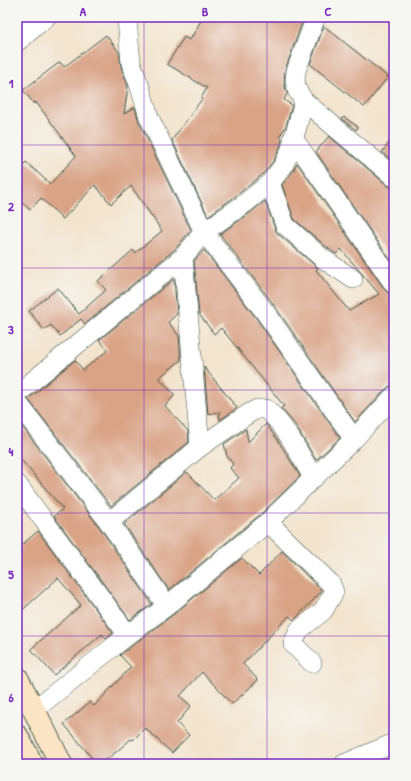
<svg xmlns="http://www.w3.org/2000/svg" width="411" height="781" font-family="'Patrick Hand',sans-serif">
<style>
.building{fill:#d9a386}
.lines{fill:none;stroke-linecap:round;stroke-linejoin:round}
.minor-casing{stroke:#3f564b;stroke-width:20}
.secondary-casing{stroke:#3f564b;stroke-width:24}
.minor{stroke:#fff;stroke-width:19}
.secondary{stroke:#fce5c4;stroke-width:22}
.grid{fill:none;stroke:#7b2cbf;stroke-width:1;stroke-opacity:0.55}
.neatline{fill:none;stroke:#7b2cbf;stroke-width:1.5}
.grid-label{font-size:13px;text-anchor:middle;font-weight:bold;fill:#7b2cbf}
</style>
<rect width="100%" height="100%" fill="#f6f6f2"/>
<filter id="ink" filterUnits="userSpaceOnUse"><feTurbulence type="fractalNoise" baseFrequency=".025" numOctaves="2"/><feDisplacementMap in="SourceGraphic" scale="8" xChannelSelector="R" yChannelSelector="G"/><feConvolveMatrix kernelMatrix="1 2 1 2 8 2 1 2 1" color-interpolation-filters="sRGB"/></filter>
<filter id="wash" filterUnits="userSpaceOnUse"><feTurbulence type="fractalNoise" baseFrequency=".012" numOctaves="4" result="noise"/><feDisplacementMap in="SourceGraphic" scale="16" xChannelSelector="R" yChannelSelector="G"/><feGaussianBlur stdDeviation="0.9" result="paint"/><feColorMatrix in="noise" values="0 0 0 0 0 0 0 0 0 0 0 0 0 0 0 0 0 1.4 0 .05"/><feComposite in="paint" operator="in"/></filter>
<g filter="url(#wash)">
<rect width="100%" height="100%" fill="#f3e4ce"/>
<g id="blocks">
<!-- building -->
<path class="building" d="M203,17H304L285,70L284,83L287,94L284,100L292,105L286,126L280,136L282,139L280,148L274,160L262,175L237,195L208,216L172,140L202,99L201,98L207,88L167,64L184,37L190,40Z
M324,26L388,77L364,107L310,64Z
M106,35L119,52L121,67L128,86L124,114L135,107L139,122L191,230L175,249L85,324L81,319L60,336L51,325L44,330L29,311L58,288L79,314L106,290L98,281L133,250L135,253L162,231L131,186L111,204L95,185L63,219L41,198L30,210L17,198V171L26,162L50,184L76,156L36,102L34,104L23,90L60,62L64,67Z
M344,117L358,127L356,130L342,119Z
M329,136L387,185L392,188H394V265L316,152Z
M394,136V163L382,152Z
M297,163L385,290L389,294L394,295V385L390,386L386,389L355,422L274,305L220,234L250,213L265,201L275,229L277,233L318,268L316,270L349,311L379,294L341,249L336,254L329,249L294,219L282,185L292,173Z
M204,250L256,318L340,438L316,460L296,426L281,408L284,406L221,328L214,334L199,314L194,261Z
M174,279L177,314L168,322L179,336L181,360L159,378L175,395L165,406L188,431L189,442L111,506L28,399L36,393H37L40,389L75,360L83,370L108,350L99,340Z
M204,367L237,408L220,420L219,412L208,414Z
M17,420L100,528L152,604L130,620L54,516L63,509L17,455Z
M266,424L277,439L300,476L261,514L169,590L124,524L187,472L214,500L239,478L230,468L233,464L227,456L224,444L246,429L248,442Z
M38,531L113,633L106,639L102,634L54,675L31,649L81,605L58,578L17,615V549Z
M282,551L322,591L294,620L289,616L243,664L258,680L232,704L202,672L180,696L191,706L177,723L189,735L172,753L145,728L133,740L131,739L102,764H97L64,724L90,702L94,706L131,667L120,655L174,614L242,558L259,575Z"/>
</g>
</g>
<g filter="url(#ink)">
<use href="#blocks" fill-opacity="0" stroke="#3f564b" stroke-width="1"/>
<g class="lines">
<defs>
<path id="minor" d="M21,17L30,31
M128,17L127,20L131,63L140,87L149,117L204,232L265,312L354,439
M316,17L296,71L295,81L297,90L304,101L394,177
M17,42L30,31L46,17
M293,138L394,284
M270,183L285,225L322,258L353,279
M183,257L200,447
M17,394L183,257L204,232L244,204L270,183L283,166L290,152L304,101
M17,402L109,522L167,606
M17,484L128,635
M109,522L200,447L248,414L257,409H266C287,427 299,454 313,477
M268,522L331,584L334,592L323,611L299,630L293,644L312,663
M34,710L128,635L167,606L268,522L354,439L394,396
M344,764L394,743"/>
<path id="secondary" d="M17,678L34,710L61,764
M17,736L32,764"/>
</defs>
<!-- minor casing -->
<use href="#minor" class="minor-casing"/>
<!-- secondary casing -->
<use href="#secondary" class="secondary-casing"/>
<!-- minor -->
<use href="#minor" class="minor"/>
<!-- secondary -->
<use href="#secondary" class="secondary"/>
</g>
</g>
<!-- grid -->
<path class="grid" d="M144,17V764M267,17V764M17,145H394M17,268H394M17,390H394M17,513H394M17,636H394"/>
<!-- margin -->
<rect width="411" height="781" fill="none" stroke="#f6f6f2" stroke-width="44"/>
<rect x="22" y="22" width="367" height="737" class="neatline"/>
<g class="grid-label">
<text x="83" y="16">A</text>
<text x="205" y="16">B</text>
<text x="328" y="16">C</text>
<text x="11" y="88">1</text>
<text x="11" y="211">2</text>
<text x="11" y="334">3</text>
<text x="11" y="456">4</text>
<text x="11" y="579">5</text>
<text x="11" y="702">6</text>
</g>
</svg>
